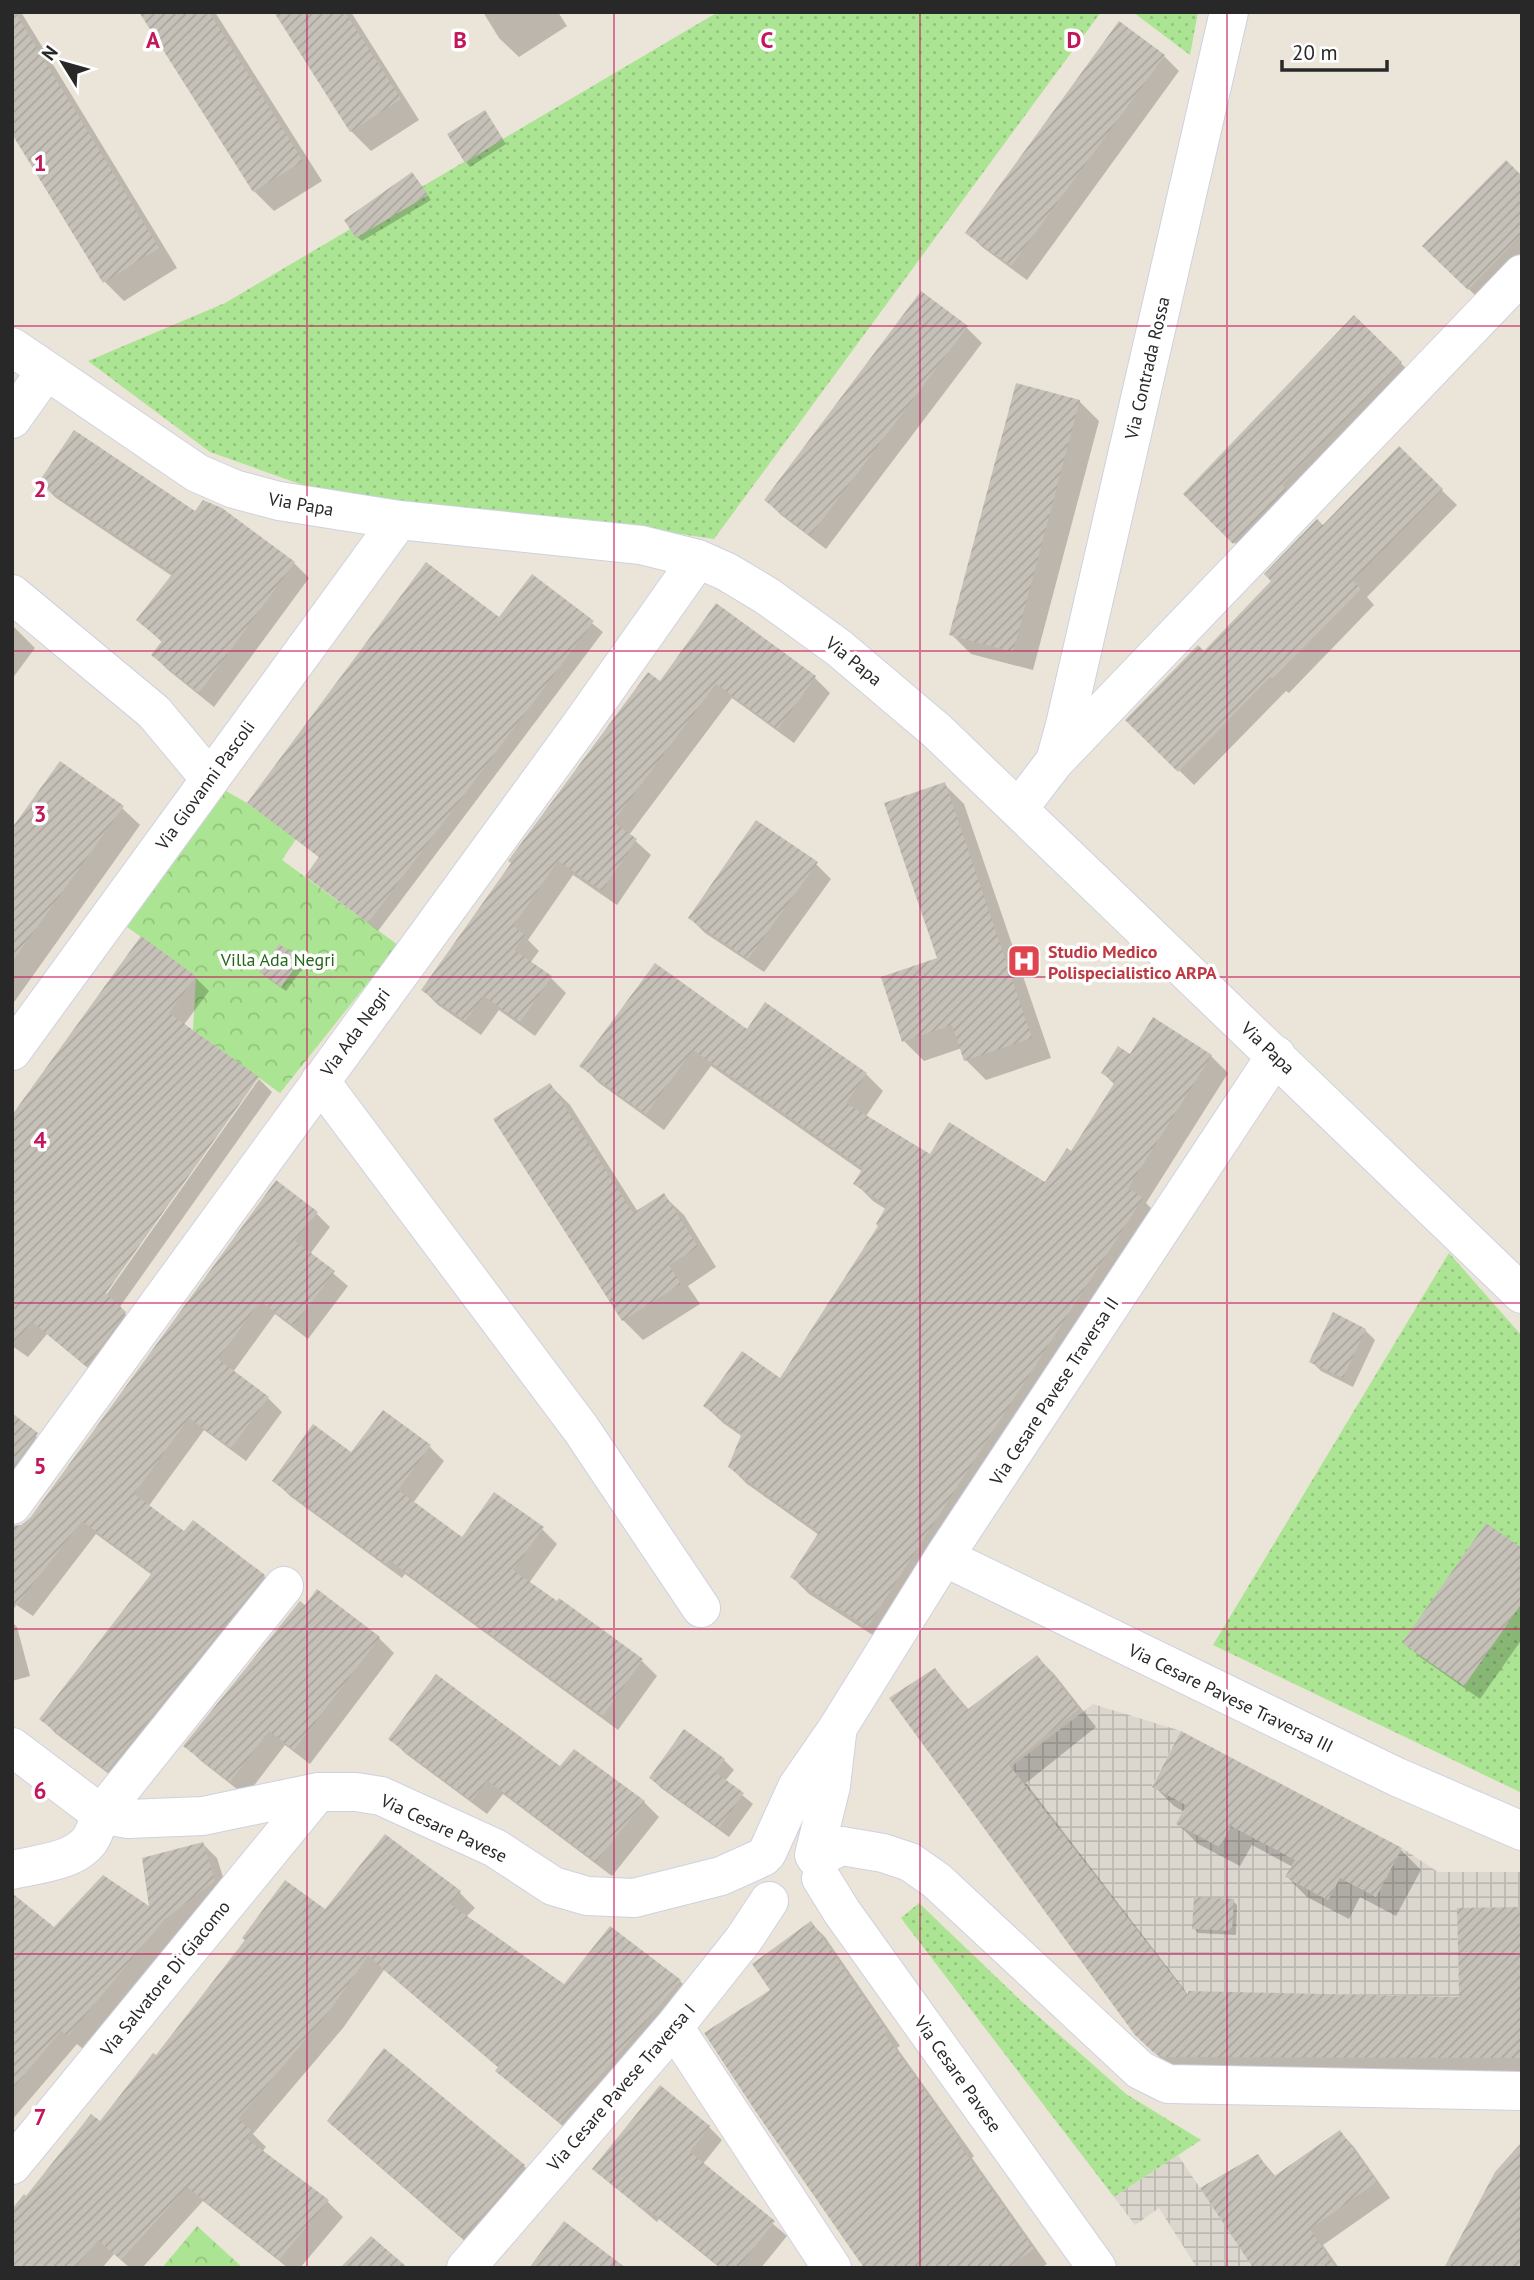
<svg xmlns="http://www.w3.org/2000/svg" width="1534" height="2280" font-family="'PT Sans',sans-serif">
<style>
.grass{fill:url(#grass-dots)}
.park{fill:url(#park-crowns)}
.plaza{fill:url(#plaza-grid)}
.shadow{fill:#0003}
.building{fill:url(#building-hatch)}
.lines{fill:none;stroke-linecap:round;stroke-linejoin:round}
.minor-casing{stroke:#ced1e2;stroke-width:40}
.minor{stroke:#fff;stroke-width:38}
.grid{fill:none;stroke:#c2185b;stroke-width:2;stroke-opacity:0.55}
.labels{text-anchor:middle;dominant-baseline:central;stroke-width:7;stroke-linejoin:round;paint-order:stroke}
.street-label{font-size:18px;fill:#282828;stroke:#fff}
.health-label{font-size:18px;font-weight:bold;fill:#be3a42;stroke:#fff;text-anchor:start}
.park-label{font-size:18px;fill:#246617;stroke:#fff}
.grid-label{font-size:23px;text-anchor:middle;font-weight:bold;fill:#c2185b;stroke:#fff;stroke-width:7;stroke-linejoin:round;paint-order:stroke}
</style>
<defs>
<pattern id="grass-dots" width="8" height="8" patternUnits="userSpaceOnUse" patternTransform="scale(1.75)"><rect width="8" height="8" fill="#abe492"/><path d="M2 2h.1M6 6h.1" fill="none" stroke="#93c47e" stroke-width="1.8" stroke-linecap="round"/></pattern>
<pattern id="park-crowns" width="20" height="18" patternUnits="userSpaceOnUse" patternTransform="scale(1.75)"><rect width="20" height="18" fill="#abe492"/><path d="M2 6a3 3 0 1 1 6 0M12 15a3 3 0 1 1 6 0" fill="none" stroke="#93c47e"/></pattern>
<pattern id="plaza-grid" width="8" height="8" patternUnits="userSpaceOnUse" patternTransform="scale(1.75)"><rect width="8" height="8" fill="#dbd7cf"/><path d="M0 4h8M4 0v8" fill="none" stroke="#bcb9b2"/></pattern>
<pattern id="building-hatch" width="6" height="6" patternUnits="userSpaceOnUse" patternTransform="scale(1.75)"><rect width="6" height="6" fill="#c6c1b8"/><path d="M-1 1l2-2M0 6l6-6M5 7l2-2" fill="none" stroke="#aaa69e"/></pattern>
</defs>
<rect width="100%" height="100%" fill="#ebe4d8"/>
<!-- grass -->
<path class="grass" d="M718,12H1101L714,539L627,526L331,495L210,452L88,361L225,303Z
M1133,12H1198L1190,55Z
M1449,1253L1522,1336V1793L1213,1645Z
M919,1903L1021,2001L1126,2094L1201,2140L1114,2197L901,1918Z"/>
<!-- park -->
<path class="park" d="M226,791L247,803L296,839L282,860L398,945L280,1093L193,1030L196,976L127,927Z
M197,2226L243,2268H162Z"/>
<!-- plaza -->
<path class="plaza" d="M1093,1704L1181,1731L1152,1786L1186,1805L1176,1824L1219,1847L1231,1826L1295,1860L1285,1878L1328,1900L1340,1878L1376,1897L1402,1848L1438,1872H1522V1907L1457,1909L1459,1997L1184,1991L1011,1767Z
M1178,2155L1253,2268H1197L1159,2208L1135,2225L1114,2197Z"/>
<!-- shadow -->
<path class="shadow" d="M12,12H21L177,268L124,301L104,281Z
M141,12H215L322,181L274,211L254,191Z
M276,12H351L419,120L371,151L351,131Z
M483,12H558L567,26L519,57L499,38Z
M1164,56L1179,71L1027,280L982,247L967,232Z
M485,112L506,144L470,167L466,162Z
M1522,178V275L1484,304L1425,246Z
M417,179L431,200L362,241L357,237Z
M922,294L967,328L982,343L826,549L781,515L766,500Z
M1354,318L1414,376L1247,555L1185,494Z
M1079,401L1099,421L1033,670L971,654L951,634Z
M1399,449L1457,505L1367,597L1374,605L1289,693L1286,691L1194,785L1128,720L1204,653Z
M41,483L196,513L221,509L294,563L309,578L214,707L168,670L153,655L163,643L138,620L172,576L56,498Z
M532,576L603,632L378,931L307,875L320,858L250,803L500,619Z
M716,606L815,678L830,693L794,743L732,698L629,835L651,855L617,905L573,875L528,940L539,951L530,963L551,978L566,993L535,1036L499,1010L481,1035L438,1005L423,990L660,683Z
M12,625L35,648L12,679Z
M944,784L964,804L1051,1058L986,1080L966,1060L962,1048L924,1061L904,1041L883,978L939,959Z
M122,808L140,825L12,1005V831Z
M816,864L831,879L764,972L705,933L690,918Z
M280,946L305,965L286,991L266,977Z
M195,977L209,991L183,1026L100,1299L102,1301L259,1079L272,1092L119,1308L139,1327L101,1379L47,1334L28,1357L12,1346V1118Z
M1154,1019L1211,1056L1228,1073L1146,1203L1159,1216L885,1643L809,1594L792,1577L819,1535L747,1484L730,1467L743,1437L723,1423L705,1406L781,1380L880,1226L887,1210L873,1201L856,1184L863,1172L711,1066L664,1130L599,1083L582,1066L747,1031L866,1074L883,1091L866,1116L930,1156L1045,1184L1071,1153L1115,1085L1103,1073L1130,1056Z
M550,1085L570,1105L638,1212L664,1196L684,1215L716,1267L688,1286L700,1304L643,1340L623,1320Z
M316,1213L330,1227L310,1254L348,1286L308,1339L275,1314L233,1372L268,1398L282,1412L246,1461L204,1430L148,1507L184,1534L264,1576L278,1590L122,1784L55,1733L42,1719L152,1575L96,1534L33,1616L12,1602L21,1527L31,1519Z
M1365,1330L1375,1340L1353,1387L1321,1371L1311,1361Z
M12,1416L50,1448L12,1500Z
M429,1446L444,1461L413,1503L462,1539L542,1529L557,1544L529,1583L557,1604L559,1601L642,1661L657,1676L618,1730L405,1574L402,1578L290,1496L275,1481L351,1455Z
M1522,1550V1639L1480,1699L1420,1657L1405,1642Z
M318,1591L379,1638L394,1653L310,1764L285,1745L246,1796L201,1761L186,1746Z
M12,1622L17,1627L30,1676L12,1681Z
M1037,1657L1055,1675L1096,1727L1026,1783L1187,1993L1460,1999L1522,1909V2076L1172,2069L1155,2053L935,1670L969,1710Z
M391,1739L561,1769L644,1802L659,1817L612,1876L503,1794L487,1814L406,1754Z
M724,1760L734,1770L725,1781L753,1804L729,1837L661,1788L651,1778Z
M1154,1786L1401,1850L1421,1870L1396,1916L1360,1897L1349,1919L1307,1897L1287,1877L1293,1867L1252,1845L1240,1866L1198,1844L1178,1824L1184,1812L1174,1806Z
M385,1836L460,1893L475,1908L466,1917L564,1987L680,1981L695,1996L576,2137L513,2085L498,2071L499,2068L384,1970L343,2028L253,2134L266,2147L262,2152L328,2202L343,2217L300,2268H288L203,2201L142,2268H130L114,2254L102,2268H12L26,2198L100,2123L156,2057L325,1912Z
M203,1844L217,1858L229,1896L83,2049L77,2044L12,2120V1904L54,1929L152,1909Z
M1233,1901L1237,1905L1236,1935L1198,1933L1194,1928Z
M811,1923L825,1937L900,2046L897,2048L974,2156L972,2158L1047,2264L1041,2268H868L772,1991Z
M330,2121L524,2166L543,2186L483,2257L350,2141Z
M709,2127L722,2140L703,2164L787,2236L761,2268H720L659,2219L657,2222L594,2169Z
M1340,2132L1354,2147L1390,2198L1323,2245L1339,2268H1255L1258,2156L1276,2177Z"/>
<!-- building -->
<path class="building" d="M12,12H15L159,248L103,283L12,134Z
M139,12H209L303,161L253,192Z
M274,12H345L401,99L350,132Z
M1119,21L1165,55L1011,266L965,233Z
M485,110L503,139L465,163L447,134Z
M1506,160L1522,176V234L1468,290L1422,246Z
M412,172L428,195L356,238L344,220Z
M921,291L968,326L810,536L764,500Z
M1354,315L1402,362L1282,485L1286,489L1233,544L1183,494Z
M1016,383L1080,400L1013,652L949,635Z
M74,430L195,511L203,500L222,508L295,562L199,693L151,655L162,641L136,620L173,573L38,483Z
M1399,446L1443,489L1353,581L1361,589L1273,679L1270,677L1178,772L1125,720L1198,645L1204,651L1271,581L1264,574L1317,519L1323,525Z
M426,562L499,617L532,574L594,621L368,923L305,876L319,857L247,803Z
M716,603L816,676L778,729L716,684L613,822L637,839L602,891L558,861L513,926L525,935L514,950L552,976L520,1022L484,996L465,1021L421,990L511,863L508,861L648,672L660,681Z
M60,761L124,806L12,962V828Z
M945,782L1032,1038L964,1061L952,1025L902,1042L881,977L937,958L884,803Z
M756,820L818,862L748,959L688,918Z
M141,936L196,976L169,1013L259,1077L106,1293L126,1312L86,1366L32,1322L12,1346V1115Z
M279,944L301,959L281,987L259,972Z
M655,963L747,1029L765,1002L867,1073L846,1103L930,1154L949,1122L1045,1182L1067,1148L1071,1151L1115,1082L1101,1073L1118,1046L1130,1054L1153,1017L1212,1055L1128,1188L1143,1198L867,1627L790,1577L819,1532L728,1467L742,1433L703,1406L742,1351L780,1378L878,1226L876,1224L887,1205L853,1184L863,1168L693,1050L646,1114L579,1066Z
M550,1083L633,1213L664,1193L698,1247L669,1265L681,1284L622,1321L493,1119Z
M276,1180L318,1212L295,1241L335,1271L294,1326L260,1301L218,1359L269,1397L231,1448L189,1418L134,1494L184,1531L193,1520L265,1575L107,1771L39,1719L152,1573L82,1521L12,1611V1526L21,1525L30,1518Z
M1333,1312L1366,1329L1343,1378L1309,1362Z
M383,1410L431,1445L398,1490L462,1537L494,1492L544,1527L513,1570L557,1601L559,1598L643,1659L603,1716L389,1560L386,1564L272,1481L313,1424L351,1452Z
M12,1413L38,1433L12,1468Z
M1486,1523L1522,1548V1603L1464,1686L1402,1643Z
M317,1589L380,1637L294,1750L269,1731L230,1782L183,1746L300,1601L305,1605Z
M1037,1655L1079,1709L1009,1765L1188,1996V1991L1459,1997L1457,1908L1522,1907V2058L1163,2057L1153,2052L1135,2035L889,1698L935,1668L967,1710Z
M436,1674L560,1766L574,1749L645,1801L596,1862L487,1780L472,1801L388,1739Z
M684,1729L725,1759L715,1772L744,1793L719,1828L649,1778Z
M1181,1731L1402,1848L1376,1897L1340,1878L1328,1900L1285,1877L1295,1860L1231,1826L1220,1847L1176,1824L1186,1805L1152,1787Z
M385,1834L461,1891L450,1904L564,1984L610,1926L681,1980L560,2123L495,2071L498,2067L368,1956L328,2013L238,2119L252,2131L246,2138L329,2200L279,2260L187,2187L121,2260L98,2240L75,2268H12V2209L24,2194L26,2196L91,2114L100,2121L153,2053L156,2055L245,1940L242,1938L285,1880L325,1909Z
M203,1842L215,1881L164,1920L68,2036L61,2031L12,2089V1893L54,1927L103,1875L149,1906L142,1858Z
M1194,1897L1234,1899L1232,1931L1192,1929Z
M811,1921L887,2031L884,2033L961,2141L958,2143L1034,2249L1007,2268H864L756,2112L704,2033L770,1990L752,1964Z
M384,2048L525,2165L463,2238L327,2121Z
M660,2085L710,2126L690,2152L775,2221L738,2268H721L645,2207L643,2210L592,2169Z
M1340,2130L1377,2182L1310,2229L1336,2268H1253L1200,2188L1258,2154L1273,2177Z
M1522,2142V2268H1444L1495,2172Z
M564,2221L626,2268H529Z
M371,2236L408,2268H340Z"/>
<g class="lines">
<defs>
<path id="minor" d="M12,347L197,473L234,489L279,501L399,520L641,545L698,559L727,572L767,596L839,648L937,731L1522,1294
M12,419L46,371
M12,594L154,712L210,779
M1056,760L1522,274
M1019,808L1055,761L1065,725L1229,12
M12,1051L399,520
M320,1081L581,1429L701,1608
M12,1505L580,726L698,559
M944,1557L1397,1777L1522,1831
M12,1747L101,1814L128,1819L203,1816L318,1792H356L381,1796L495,1848L553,1886L587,1896L634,1898L721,1876L763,1857
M767,1853L797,1787L837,1729L944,1557L1276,1055
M814,1855L831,1786L837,1734
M816,1858L842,1846L883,1853L910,1862L937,1881L1140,2070L1168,2084L1522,2091
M12,1870C37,1864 74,1862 90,1840C95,1832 98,1822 101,1814L284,1586
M821,1878L842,1912L1097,2268
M674,2027L832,2268
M12,2165L318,1792
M466,2268L674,2027L744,1939L769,1901"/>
</defs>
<!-- minor casing -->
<use href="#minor" class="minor-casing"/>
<!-- minor -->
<use href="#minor" class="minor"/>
</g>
<!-- grid -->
<path class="grid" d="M307,12V2268M614,12V2268M920,12V2268M1227,12V2268M12,326H1522M12,651H1522M12,977H1522M12,1303H1522M12,1629H1522M12,1954H1522"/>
<!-- icons -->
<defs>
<symbol id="hospital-square" viewBox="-11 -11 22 22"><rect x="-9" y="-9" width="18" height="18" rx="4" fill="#e0444e" stroke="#fff"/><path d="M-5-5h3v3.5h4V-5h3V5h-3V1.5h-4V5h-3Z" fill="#fff"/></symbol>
</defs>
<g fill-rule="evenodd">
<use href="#hospital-square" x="1005" y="942" width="38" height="38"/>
</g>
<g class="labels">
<!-- street labels -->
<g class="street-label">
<text transform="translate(1147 368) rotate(-77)">Via Contrada Rossa</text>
<text transform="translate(301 504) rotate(10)">Via Papa</text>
<text transform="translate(854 661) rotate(39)">Via Papa</text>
<text transform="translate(205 785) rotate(-54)">Via Giovanni Pascoli</text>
<text transform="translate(355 1032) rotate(-54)">Via Ada Negri</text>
<text transform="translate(1268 1048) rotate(44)">Via Papa</text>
<text transform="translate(1054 1391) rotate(-57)">Via Cesare Pavese Traversa II</text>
<text transform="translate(1231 1698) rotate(26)">Via Cesare Pavese Traversa III</text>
<text transform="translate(444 1828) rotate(25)">Via Cesare Pavese</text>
<text transform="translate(165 1978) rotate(-51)">Via Salvatore Di Giacomo</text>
<text transform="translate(958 2074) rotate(55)">Via Cesare Pavese</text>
<text transform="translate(621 2087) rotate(-49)">Via Cesare Pavese Traversa I</text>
</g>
<!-- health labels -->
<g class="health-label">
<text x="1048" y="951">Studio Medico<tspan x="1048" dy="21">Polispecialistico ARPA</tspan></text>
</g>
<!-- park labels -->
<g class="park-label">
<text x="278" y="959">Villa Ada Negri</text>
</g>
</g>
<g class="grid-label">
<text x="153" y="48">A</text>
<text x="460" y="48">B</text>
<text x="767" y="48">C</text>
<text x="1074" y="48">D</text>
<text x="40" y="171">1</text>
<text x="40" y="497">2</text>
<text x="40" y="822">3</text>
<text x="40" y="1148">4</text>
<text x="40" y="1474">5</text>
<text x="40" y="1799">6</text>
<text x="40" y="2125">7</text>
</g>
<!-- border -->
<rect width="1534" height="2280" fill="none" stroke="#282828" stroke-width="28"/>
<!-- north arrow -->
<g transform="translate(63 63) rotate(307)" stroke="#ffffff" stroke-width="5" paint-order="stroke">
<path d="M0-5L12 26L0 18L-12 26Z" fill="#282828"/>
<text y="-10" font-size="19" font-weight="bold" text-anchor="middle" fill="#282828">N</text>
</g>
<!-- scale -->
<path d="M1282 60v10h105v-10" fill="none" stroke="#282828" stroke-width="3.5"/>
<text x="1292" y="60" font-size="21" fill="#282828" stroke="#ffffff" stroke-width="5" paint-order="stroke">20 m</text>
</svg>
